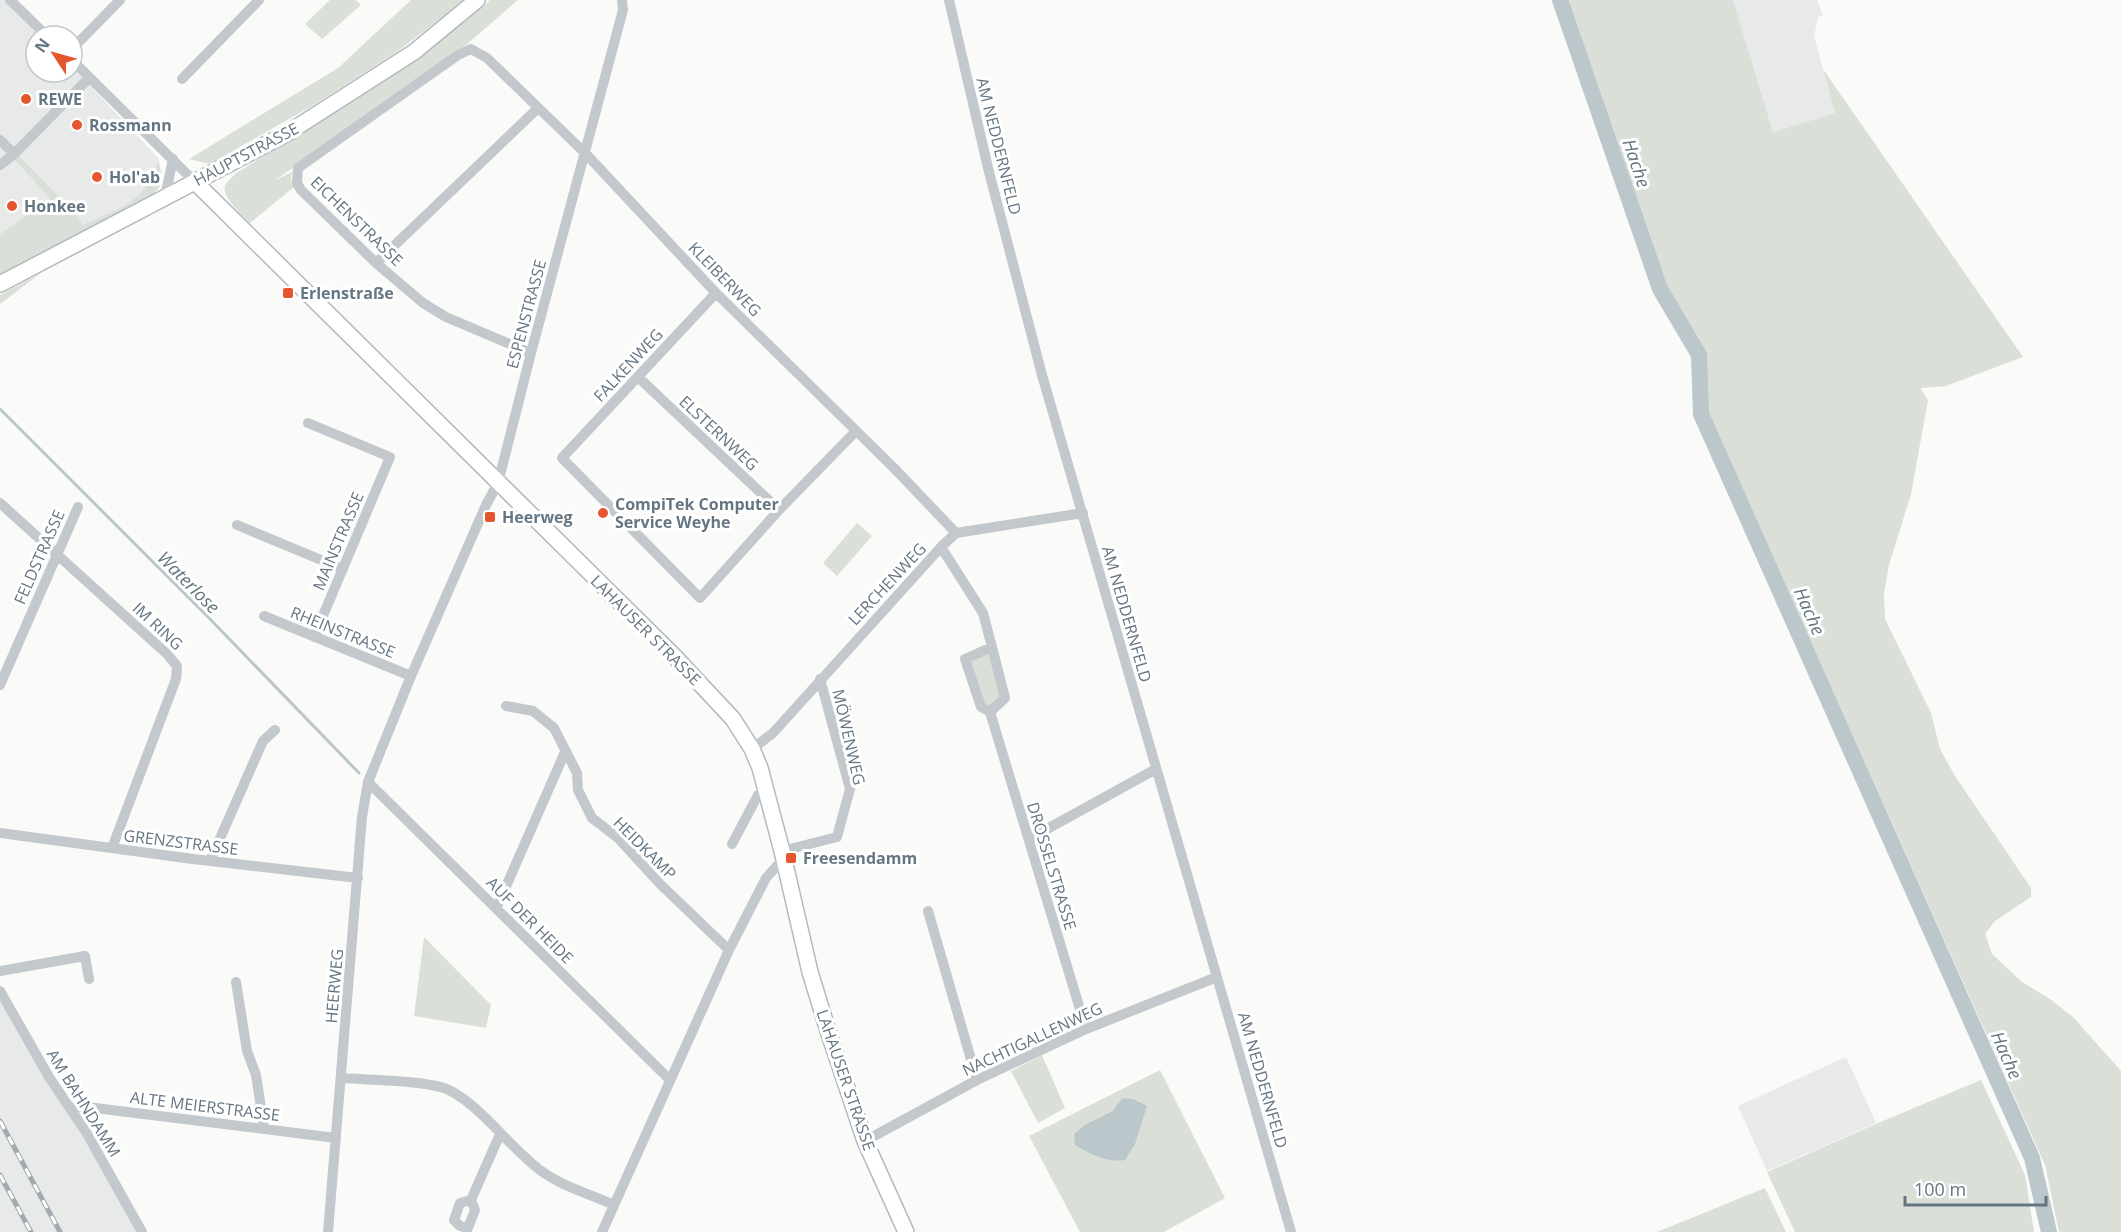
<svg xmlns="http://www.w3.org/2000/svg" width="2121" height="1232" font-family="'Open Sans',sans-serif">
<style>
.built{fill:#e8e9e9}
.green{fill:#dadfd7}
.water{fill:#bbc7cb}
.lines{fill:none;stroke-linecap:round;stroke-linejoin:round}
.stream{stroke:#bbc7cb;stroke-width:3}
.river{stroke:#bbc7cb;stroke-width:16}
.secondary-casing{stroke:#b3babf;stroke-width:18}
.street{stroke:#c3c8cc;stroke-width:10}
.secondary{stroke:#fff;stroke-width:15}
.rail-casing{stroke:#a2aab0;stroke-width:5}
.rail{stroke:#fff;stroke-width:3;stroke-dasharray:9;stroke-linecap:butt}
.poi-dot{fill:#e4572e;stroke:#fff;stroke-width:2}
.labels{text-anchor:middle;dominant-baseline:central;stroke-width:6;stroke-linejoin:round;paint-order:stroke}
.poi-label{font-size:16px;font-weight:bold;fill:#657683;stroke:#fff;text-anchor:start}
.street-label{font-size:16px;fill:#657683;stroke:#fff}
.water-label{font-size:18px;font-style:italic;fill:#60757c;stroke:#fff}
</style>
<rect width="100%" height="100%" fill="#fafaf8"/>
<!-- built -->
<path class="built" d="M0,0H6L42,36H36V72H72V66L158,158L156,168L148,188L127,204L83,225L72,210L50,198L0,234Z
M1733,0H1817L1823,15L1818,18L1814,36L1835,113L1773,132Z
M0,1001L74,1121L137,1232H0Z
M1846,1057L1876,1123L1767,1171L1738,1106Z"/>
<!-- green -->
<path class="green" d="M330,0H356L361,5L322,39L305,24Z
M411,0H465L395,53L317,103L210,164L189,159L338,68Z
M490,0H518L459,51L274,181L292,172L291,179L294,187L250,223C243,216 221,196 225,186C226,182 232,178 235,174C321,119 412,67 490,0Z
M1565,0H1733L1773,132L1835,113L1823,69L2023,357L1946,386L1920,388L1928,400L1911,494L1889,565L1884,594L1885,619L1931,713L1940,749L1955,776L2031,888V897L1995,921L1985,934L1992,954L2022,982L2050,999L2073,1017L2121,1071V1232H2059L2045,1165L1708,412L1706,355L1665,286Z
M18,155L72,210L83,225C118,208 151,200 158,158C164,184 164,187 142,203L0,276V234L50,198L14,159Z
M41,273L0,304V295Z
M857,523L872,536L837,576L823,563Z
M992,650L1004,698L991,710L982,706L967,661Z
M424,937L491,1005L486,1028L414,1016Z
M1042,1055L1065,1108L1038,1123L1011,1071Z
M1160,1070L1225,1198L1164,1232H1080L1029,1136Z
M1981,1080L2025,1175L2034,1232H1795L1767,1172L1878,1123Z
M1765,1188L1786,1232H1657Z"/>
<!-- water -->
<path class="water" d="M1122,1098L1133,1099L1147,1106L1135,1144L1125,1160C1107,1163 1090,1154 1075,1145L1074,1134L1085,1125L1113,1111Z"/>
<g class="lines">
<!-- stream -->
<path class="stream" d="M0,409L209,618L359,773"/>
<!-- river -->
<path class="river" d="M1560,0L1660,289L1699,355L1701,414L2032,1158L2049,1232"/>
<defs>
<path id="secondary" d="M195,182L675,657L733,719L752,749L760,768L782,851L810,972L829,1034L865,1141L906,1232
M0,284L286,134L414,52L477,0"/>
</defs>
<!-- secondary casing -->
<use href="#secondary" class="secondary-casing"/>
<!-- street -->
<path class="street" d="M10,0L47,36
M949,0L988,168L1042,375L1291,1232
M72,49L120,0
M72,60L195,182
M182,79L259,0
M0,140L14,154
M0,165L14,154L89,78
M165,197L173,159
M376,263L537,109
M716,293L562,458L700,598L779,510L856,431
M531,353L446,317L423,303L376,263L301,190L297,183L298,168L458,55L471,49L487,58L586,154L716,293L894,468L956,533
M638,377L779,510
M308,423L390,457L314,637
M0,503L167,654L177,666L176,679L112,848
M237,525L343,569
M941,547L983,613L992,647
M264,616L411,676
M0,685L78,507
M506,706L533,711L554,728L577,773L578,790L592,818L618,838L660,884L729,950
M990,712L1005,698L992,647L965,659L981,707L990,712L1086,1029
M752,749L773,733L941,547L956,533L1083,513
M368,782L670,1080
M0,833L193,859L358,878
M1029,839L1156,769
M732,844L758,795L767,790
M782,851L837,837L850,789L820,679
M210,861L263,741L275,730
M497,907L565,752
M928,911L977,1080
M0,971L85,956L89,979
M236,982L247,1051L256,1075L264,1127
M0,991L49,1077L86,1132L142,1232
M342,1078C366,1080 432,1080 451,1091C484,1109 509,1147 540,1170C561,1186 590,1194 614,1205
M70,1108L87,1107L336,1138
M865,1141L977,1080L1086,1029L1217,977
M471,1200L460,1203L454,1220L460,1226L468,1228L475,1210L471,1200L500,1134
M328,1232L362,817L368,782L411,676L486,505L498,483L531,353L623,10L622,0
M602,1232L729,950L766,878L784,858"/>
<!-- secondary -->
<use href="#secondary" class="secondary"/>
<defs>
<path id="rail" d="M0,1121L60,1232
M0,1175L31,1232"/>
</defs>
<!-- rail casing -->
<use href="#rail" class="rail-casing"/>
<!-- rail -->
<use href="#rail" class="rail"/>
</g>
<!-- markers -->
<g class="poi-dot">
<circle cx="26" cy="99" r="6"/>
<circle cx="77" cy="125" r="6"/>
<circle cx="97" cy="177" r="6"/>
<circle cx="12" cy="206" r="6"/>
<rect x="282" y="287" width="12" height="12" rx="3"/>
<circle cx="603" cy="513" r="6"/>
<rect x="484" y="511" width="12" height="12" rx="3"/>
<rect x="785" y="852" width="12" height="12" rx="3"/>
</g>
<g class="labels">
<!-- poi labels -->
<g class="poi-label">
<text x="38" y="99">REWE</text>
<text x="89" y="125">Rossmann</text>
<text x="109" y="177">Hol'ab</text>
<text x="24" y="206">Honkee</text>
<text x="300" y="293">Erlenstraße</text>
<text x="615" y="504">CompiTek Computer<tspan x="615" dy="18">Service Weyhe</tspan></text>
<text x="502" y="517">Heerweg</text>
<text x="803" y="858">Freesendamm</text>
</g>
<!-- street labels -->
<g class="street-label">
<text transform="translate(999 146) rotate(76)">AM NEDDERNFELD</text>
<text transform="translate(246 154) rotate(-28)">HAUPTSTRASSE</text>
<text transform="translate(357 221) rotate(44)">EICHENSTRASSE</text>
<text transform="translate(725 279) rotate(46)">KLEIBERWEG</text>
<text transform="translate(526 314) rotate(-75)">ESPENSTRASSE</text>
<text transform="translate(628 365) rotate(-47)">FALKENWEG</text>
<text transform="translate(719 433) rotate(43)">ELSTERNWEG</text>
<text transform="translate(338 541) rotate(-67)">MAINSTRASSE</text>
<text transform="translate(39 557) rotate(-66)">FELDSTRASSE</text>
<text transform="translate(887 584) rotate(-47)">LERCHENWEG</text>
<text transform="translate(1127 614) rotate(74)">AM NEDDERNFELD</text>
<text transform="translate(158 626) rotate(43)">IM RING</text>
<text transform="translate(646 630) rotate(45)">LAHAUSER STRASSE</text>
<text transform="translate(343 632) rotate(22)">RHEINSTRASSE</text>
<text transform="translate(849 737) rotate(77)">MÖWENWEG</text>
<text transform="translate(181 842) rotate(7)">GRENZSTRASSE</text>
<text transform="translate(645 848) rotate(45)">HEIDKAMP</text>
<text transform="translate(1052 866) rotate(73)">DROSSELSTRASSE</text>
<text transform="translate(530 920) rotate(45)">AUF DER HEIDE</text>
<text transform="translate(334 986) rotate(-85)">HEERWEG</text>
<text transform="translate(1032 1039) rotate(-25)">NACHTIGALLENWEG</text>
<text transform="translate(846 1080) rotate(71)">LAHAUSER STRASSE</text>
<text transform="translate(1263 1080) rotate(74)">AM NEDDERNFELD</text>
<text transform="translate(84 1103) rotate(58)">AM BAHNDAMM</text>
<text transform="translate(205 1106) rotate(7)">ALTE MEIERSTRASSE</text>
</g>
<!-- water labels -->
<g class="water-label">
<text transform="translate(1637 163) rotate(71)">Hache</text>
<text transform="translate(189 582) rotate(45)">Waterlose</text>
<text transform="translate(1810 611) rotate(66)">Hache</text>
<text transform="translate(2007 1055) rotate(66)">Hache</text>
</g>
</g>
<!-- north arrow -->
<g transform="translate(54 54) rotate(306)"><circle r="28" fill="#ffffff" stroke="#c1c8cd" stroke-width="1.5"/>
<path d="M0-4.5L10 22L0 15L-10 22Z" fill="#e4572e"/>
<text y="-9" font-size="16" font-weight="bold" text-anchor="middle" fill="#657683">N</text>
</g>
<!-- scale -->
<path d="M1905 1196v9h141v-9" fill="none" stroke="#657683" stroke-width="3"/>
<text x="1914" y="1196" font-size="18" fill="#657683" stroke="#ffffff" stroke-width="4.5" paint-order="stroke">100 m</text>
</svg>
